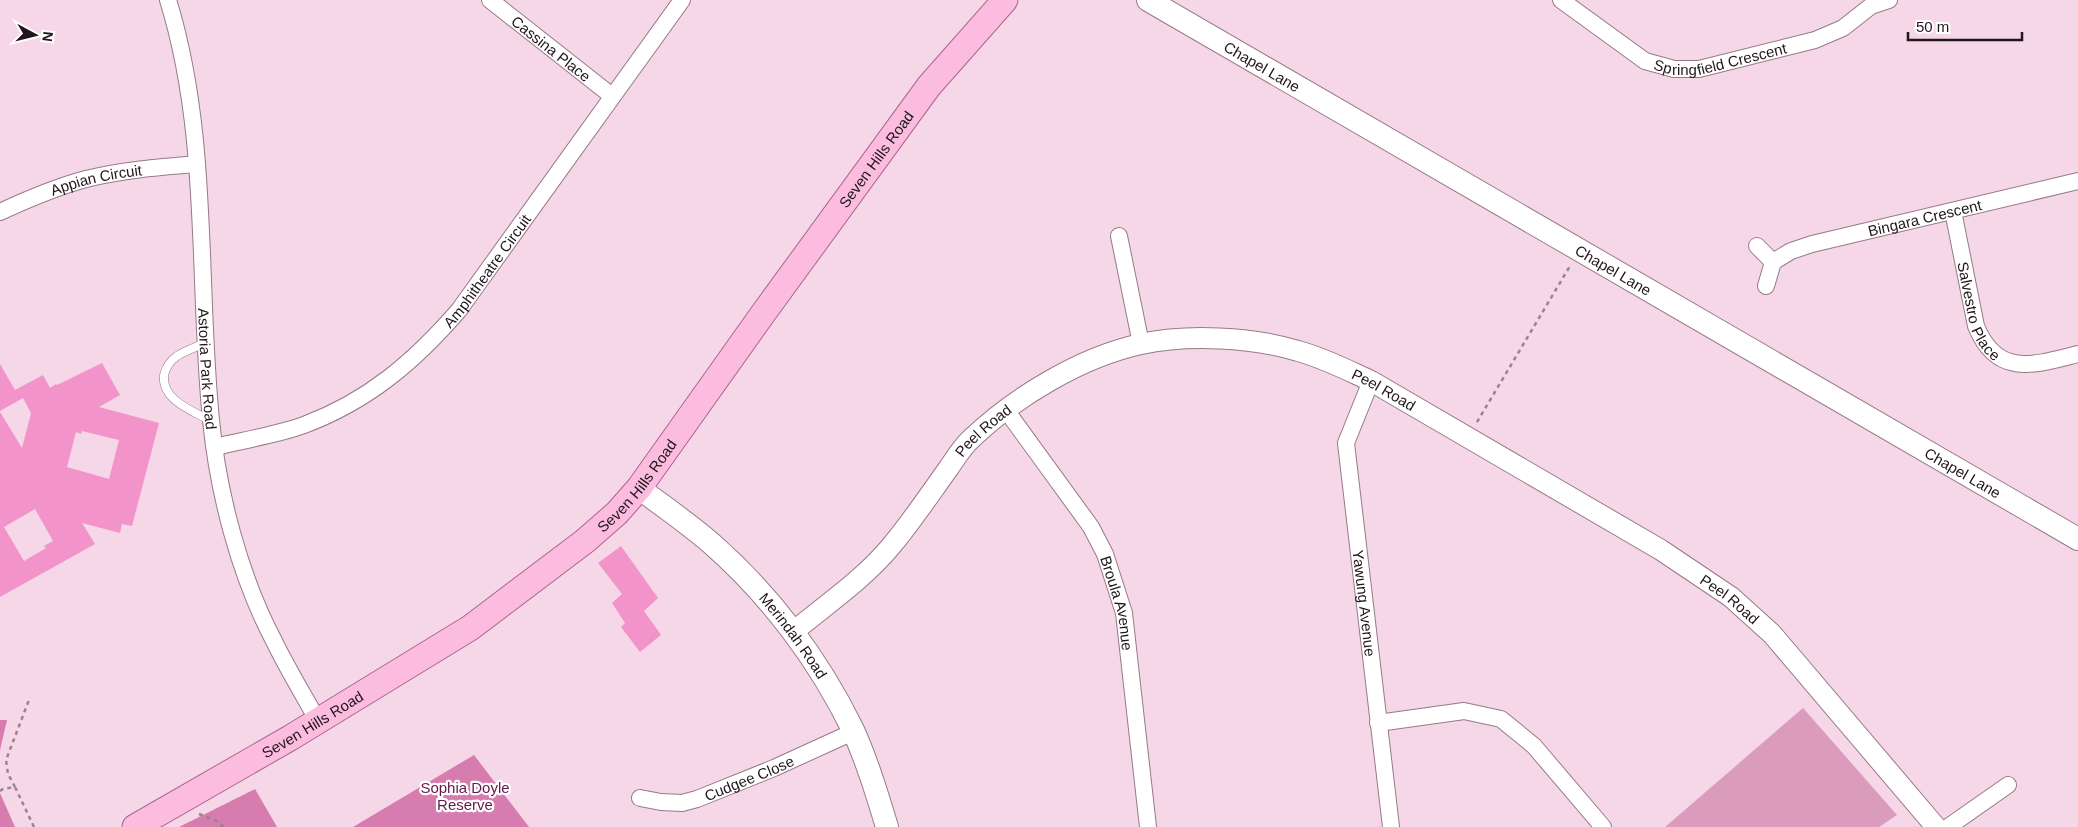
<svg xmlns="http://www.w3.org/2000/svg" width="2078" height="827" font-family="Arial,sans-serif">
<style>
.green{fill:#da9bbd}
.forest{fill:#d67caf}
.building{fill:#f294c9;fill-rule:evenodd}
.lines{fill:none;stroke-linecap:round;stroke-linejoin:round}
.service-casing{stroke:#967a88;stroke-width:9}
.minor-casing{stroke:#967a88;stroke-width:18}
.tertiary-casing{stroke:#967a88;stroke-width:22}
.secondary-casing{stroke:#967a88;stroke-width:24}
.primary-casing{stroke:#ac658d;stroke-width:27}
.path{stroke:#99838f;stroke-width:2.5;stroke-dasharray:4 4;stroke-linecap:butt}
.service{stroke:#fff;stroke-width:8}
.minor{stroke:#fff;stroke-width:16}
.tertiary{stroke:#fff;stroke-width:20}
.secondary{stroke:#fff;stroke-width:22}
.primary{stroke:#fbbce0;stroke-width:25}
.labels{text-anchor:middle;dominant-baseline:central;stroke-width:4.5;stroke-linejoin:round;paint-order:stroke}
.street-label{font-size:15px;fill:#20161b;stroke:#fff}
.park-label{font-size:15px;fill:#68174c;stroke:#fff}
</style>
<rect width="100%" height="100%" fill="#f6d7e7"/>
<!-- green -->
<path class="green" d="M1803,708L1897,815L1879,827H1665Z"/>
<!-- forest -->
<path class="forest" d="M0,720H7L0,750Z
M474,755L529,827H353Z
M255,789L277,827H179Z
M0,793L15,827H0Z"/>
<!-- building -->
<path class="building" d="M102,363L120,395L99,407L159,423L132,526L122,524L120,533L82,523L95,544L0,597V412L22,448L31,413L23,398L0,411V364L15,390L43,375L50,388L56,384L57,385ZM82,431L119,440L109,479L67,467L76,432L81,434ZM35,509L53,541L44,546L46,548L24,561L4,527Z
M621,546L658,598L644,611L661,635L640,652L621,627L625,623L612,603L622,594L598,563Z"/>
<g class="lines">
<defs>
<path id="service" d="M205,343C196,347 185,351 177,356C170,361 166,367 164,375C161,400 193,411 211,421"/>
<g id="minor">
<path id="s1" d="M168,0C210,135 197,281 211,420C218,493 240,577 274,641C287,668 303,694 318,721"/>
<path id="s2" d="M490,0L612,96"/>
<path id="s3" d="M1561,0L1645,61L1674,69H1699L1815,40L1843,28L1871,6L1889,0"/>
<path id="s4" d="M1953,211L1976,326C1997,378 2034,365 2078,354"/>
<path id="s5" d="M0,212C28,199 56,187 86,179C122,170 160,167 197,164"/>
<path d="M1119,236L1141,344"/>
<path d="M1757,246L1773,262"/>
<path id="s6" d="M1766,286L1773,262L1791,251L1812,244L2078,181"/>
<path id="s7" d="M1371,381L1346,443L1391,827"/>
<path id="s8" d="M1006,410L1091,527L1105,554L1124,613L1148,827"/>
<path id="s9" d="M215,447C244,440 276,435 304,425C368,401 414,362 459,310L682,0"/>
<path d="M1378,723L1464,711L1501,719L1534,746L1603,827"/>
<path id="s10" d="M640,798L661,802L682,803L697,799L774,768L853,732"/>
<path d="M1948,827L2008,785"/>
</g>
<g id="tertiary">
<path id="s11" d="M793,632C827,604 864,579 892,545C912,521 930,494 948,469C955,459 962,447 971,439C1015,397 1081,357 1141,344C1187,334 1252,337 1298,351C1324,358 1347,370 1371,381L1661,550L1731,597L1772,634L1936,827"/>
</g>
<g id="secondary">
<path id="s12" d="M1148,0L2078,539"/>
<path id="s13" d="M639,488C664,507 689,524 712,544C770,595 819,660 853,730C867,761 877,794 887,827"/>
</g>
<g id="primary">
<path id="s14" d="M135,827L290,738L470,628L585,541L617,513L639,488L762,315L929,86L1005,0"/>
</g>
</defs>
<!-- service casing -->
<use href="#service" class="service-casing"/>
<!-- minor casing -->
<use href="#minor" class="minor-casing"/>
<!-- tertiary casing -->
<use href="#tertiary" class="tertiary-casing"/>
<!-- secondary casing -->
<use href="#secondary" class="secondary-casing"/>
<!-- primary casing -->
<use href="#primary" class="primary-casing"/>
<!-- path -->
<path class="path" d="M1477,422L1570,266
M15,787L8,774L6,760L29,700
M0,791L3,789L15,787L34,827
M199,814L215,820L224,827"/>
<!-- service -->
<use href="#service" class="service"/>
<!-- minor -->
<use href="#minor" class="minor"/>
<!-- tertiary -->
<use href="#tertiary" class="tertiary"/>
<!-- secondary -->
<use href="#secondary" class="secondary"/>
<!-- primary -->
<use href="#primary" class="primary"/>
</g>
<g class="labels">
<!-- street labels -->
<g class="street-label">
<text stroke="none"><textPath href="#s2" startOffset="78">Cassina Place</textPath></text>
<text stroke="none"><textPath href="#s3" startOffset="181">Springfield Crescent</textPath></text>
<text stroke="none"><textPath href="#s12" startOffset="132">Chapel Lane</textPath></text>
<text stroke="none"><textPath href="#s14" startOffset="1015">Seven Hills Road</textPath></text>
<text stroke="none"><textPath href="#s5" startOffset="102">Appian Circuit</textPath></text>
<text stroke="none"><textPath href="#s6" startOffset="184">Bingara Crescent</textPath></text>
<text stroke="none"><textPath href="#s12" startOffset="538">Chapel Lane</textPath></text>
<text stroke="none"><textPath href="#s9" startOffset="335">Amphitheatre Circuit</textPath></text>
<text stroke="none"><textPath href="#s4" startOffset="104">Salvestro Place</textPath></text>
<text stroke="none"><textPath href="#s1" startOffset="372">Astoria Park Road</textPath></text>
<text stroke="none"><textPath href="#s11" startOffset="714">Peel Road</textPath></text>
<text stroke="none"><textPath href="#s11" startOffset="279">Peel Road</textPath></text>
<text stroke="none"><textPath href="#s12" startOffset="942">Chapel Lane</textPath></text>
<text stroke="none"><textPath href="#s14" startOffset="610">Seven Hills Road</textPath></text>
<text stroke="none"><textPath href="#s11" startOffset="1119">Peel Road</textPath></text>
<text stroke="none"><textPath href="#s7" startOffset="228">Yawung Avenue</textPath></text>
<text stroke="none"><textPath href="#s8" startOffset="226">Broula Avenue</textPath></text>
<text stroke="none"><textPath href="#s13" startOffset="215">Merindah Road</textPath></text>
<text stroke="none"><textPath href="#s14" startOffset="205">Seven Hills Road</textPath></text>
<text stroke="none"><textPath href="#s10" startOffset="114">Cudgee Close</textPath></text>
</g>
<!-- park labels -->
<g class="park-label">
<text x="465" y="787">Sophia Doyle<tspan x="465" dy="17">Reserve</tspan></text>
</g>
</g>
<!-- north arrow -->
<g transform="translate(35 35) rotate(97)" stroke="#ffffff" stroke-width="4" paint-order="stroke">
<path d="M0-4L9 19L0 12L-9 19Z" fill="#20161b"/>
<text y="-8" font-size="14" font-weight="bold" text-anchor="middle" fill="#20161b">N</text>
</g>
<!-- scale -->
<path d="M1908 32v8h114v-8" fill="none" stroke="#20161b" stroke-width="2.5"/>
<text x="1916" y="32" font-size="15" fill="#20161b" stroke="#ffffff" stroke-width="4" paint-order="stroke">50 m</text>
</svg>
